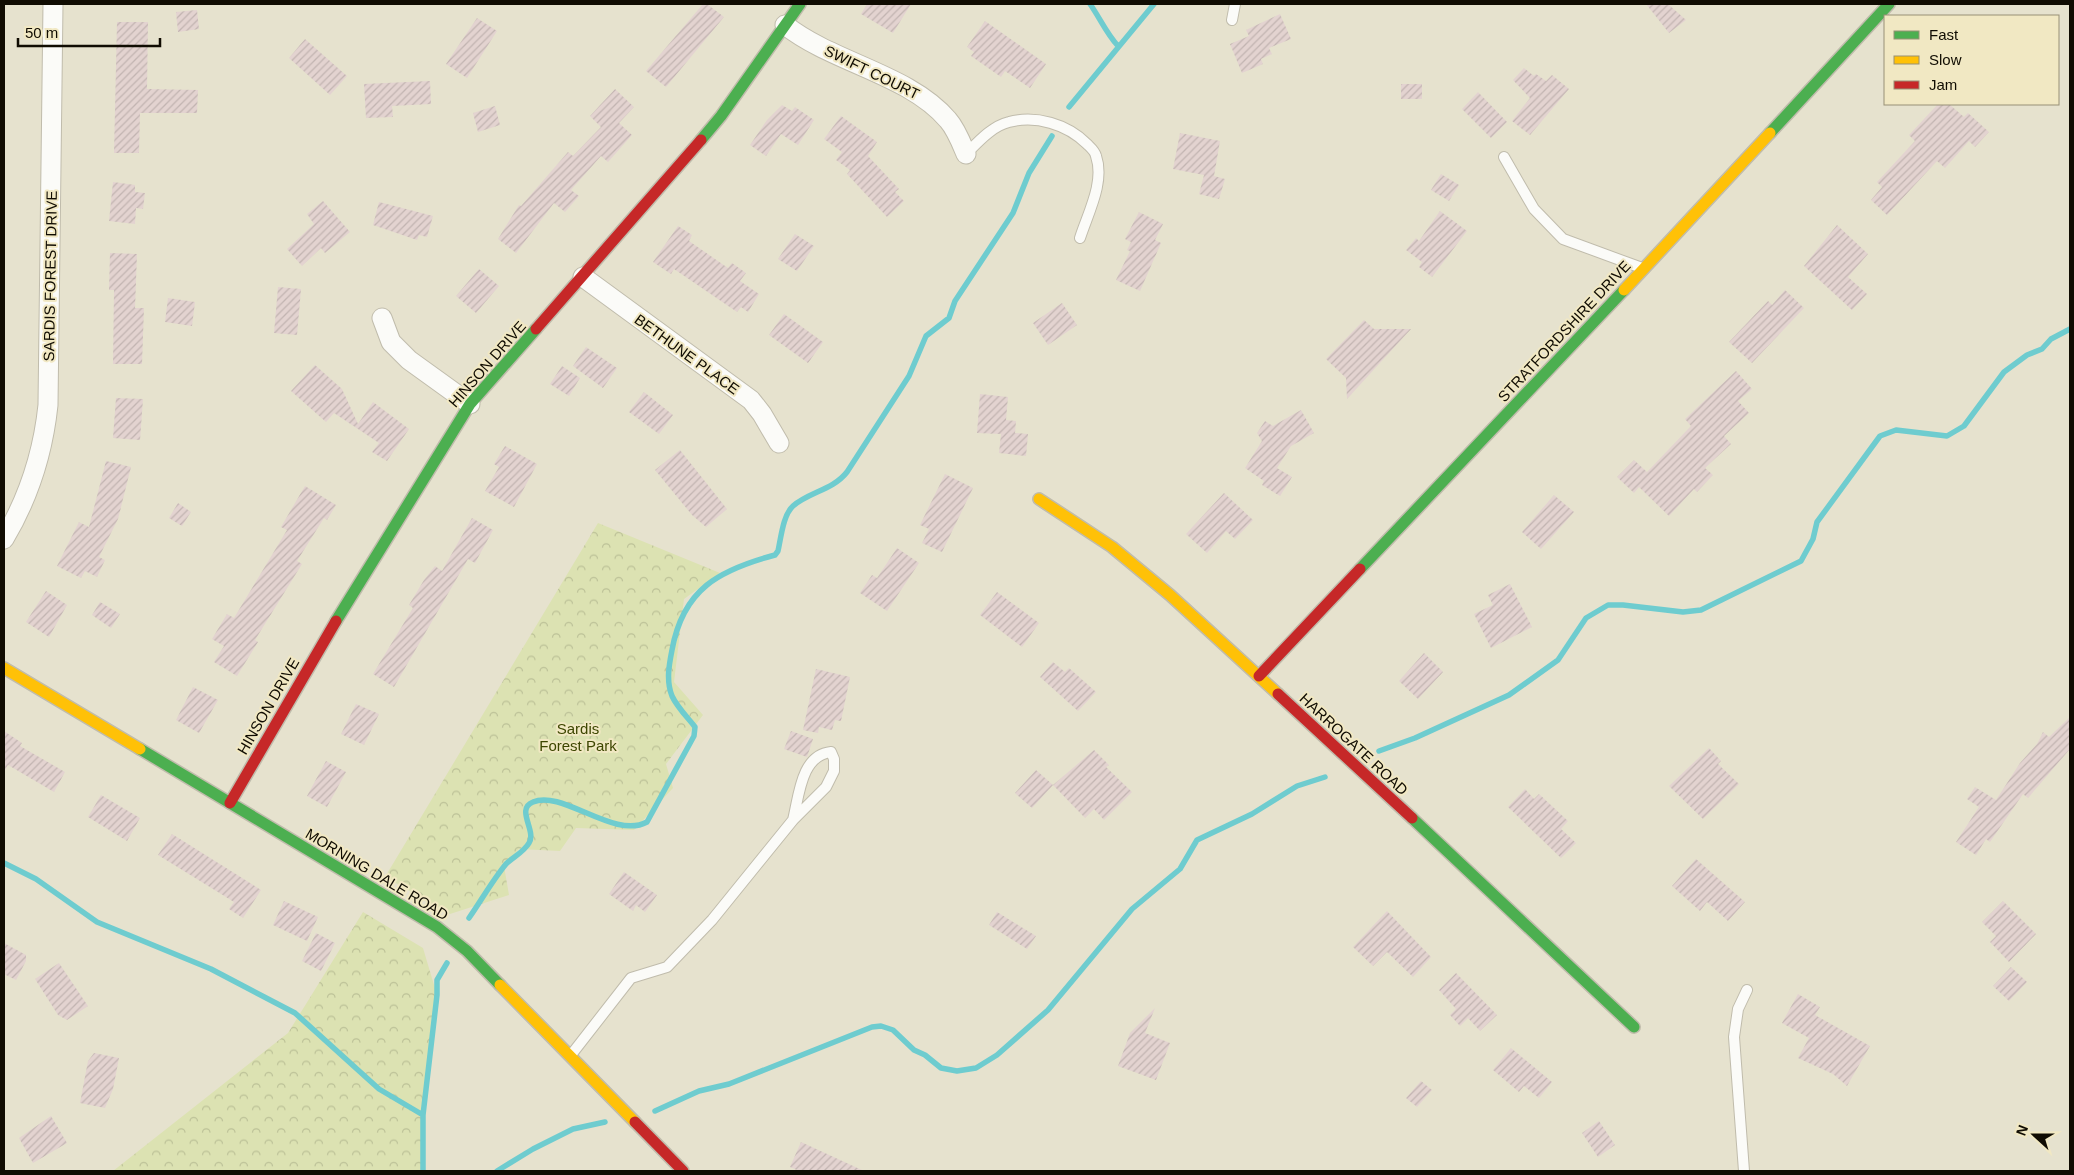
<svg xmlns="http://www.w3.org/2000/svg" width="2074" height="1175" font-family="Helvetica,sans-serif">
<style>
.forest{fill:url(#forest-crowns)}
.lines{fill:none;stroke-linecap:round;stroke-linejoin:round}
.stream{stroke:#6ecccf;stroke-width:5.5}
.building{fill:url(#building-hatch)}
.lane-casing{stroke:#c0bcac;stroke-width:12}
.street-casing{stroke:#c0bcac;stroke-width:21}
.fast-casing{stroke:#c0bcac;stroke-width:14}
.slow-casing{stroke:#c0bcac;stroke-width:14}
.jam-casing{stroke:#c0bcac;stroke-width:14}
.lane{stroke:#fbfbf8;stroke-width:10}
.street{stroke:#fbfbf8;stroke-width:19}
.fast{stroke:#4caf50;stroke-width:11}
.slow{stroke:#ffc107;stroke-width:11}
.jam{stroke:#c62828;stroke-width:11}
.labels{text-anchor:middle;dominant-baseline:central;stroke-width:4;stroke-linejoin:round;paint-order:stroke}
.street-label{font-size:15px;fill:#100c02;stroke:#f1e8c3}
.park-label{font-size:15px;fill:#3d4600;stroke:#f1e8c3}
</style>
<defs>
<pattern id="forest-crowns" width="20" height="18" patternUnits="userSpaceOnUse" patternTransform="scale(1.25)"><rect width="20" height="18" fill="#dce2b2"/><path d="M2 6a3 3 0 1 1 6 0M12 15a3 3 0 1 1 6 0" fill="none" stroke="#bcc197"/></pattern>
<pattern id="building-hatch" width="6" height="6" patternUnits="userSpaceOnUse" patternTransform="scale(1.25)"><rect width="6" height="6" fill="#e3d3d0"/><path d="M-1 1l2-2M0 6l6-6M5 7l2-2" fill="none" stroke="#c2b4b1"/></pattern>
</defs>
<rect width="100%" height="100%" fill="#e6e2ce"/>
<!-- forest -->
<path class="forest" d="M598,523L720,573L684,599L674,682L703,715L666,764L673,788L634,830L576,828L560,851L519,849L504,866L509,895L450,914L385,877Z
M363,912L423,948L437,995L423,1115V1171H113L288,1033Z"/>
<g class="lines">
<!-- stream -->
<path class="stream" d="M1090,4C1100,18 1106,33 1118,46
M1069,107L1154,4
M1379,751L1415,738L1509,695L1558,660L1586,618L1608,605H1623L1683,612L1701,610L1801,561L1813,539L1817,522L1880,436L1896,430L1947,436L1964,426L2004,372L2027,355L2042,349L2051,339L2070,329
M4,863L36,879L97,922L211,969L295,1013L379,1089L423,1115
M469,918C481,901 492,881 506,864C513,857 524,852 529,843C537,831 515,809 533,802C562,789 614,840 647,822L694,736L695,727C688,718 677,707 672,696C666,681 669,665 672,650C683,589 719,570 775,555L778,551C781,538 783,515 793,506C809,492 833,490 847,472L909,376L926,336L949,318L955,301L1013,213L1029,173L1052,136
M655,1111L699,1091L729,1084L872,1027L881,1026L893,1030L914,1050L925,1055L941,1068L957,1071L976,1068L997,1055L1048,1010L1132,909L1180,869L1197,840L1252,814L1297,786L1325,777
M423,1171V1115L437,995V980L447,963
M497,1171L533,1149L573,1129L605,1122"/>
</g>
<!-- building -->
<path class="building" d="M703,4H707L724,17L666,87L646,71Z
M867,4H911L893,33L861,14Z
M1646,4H1668L1686,20L1669,33Z
M197,10L199,29L178,32L176,12Z
M1280,14L1291,39L1269,48L1272,54L1261,59L1263,64L1242,73L1230,44L1249,36L1246,30Z
M477,18L497,31L467,78L446,64Z
M985,21L1046,64L1030,88L1005,71L1001,77L971,56L974,52L967,47Z
M117,22H148L147,89L198,90L197,113H140L139,153H114Z
M305,39L347,76L330,95L289,58Z
M1524,68L1534,76L1536,74L1546,81L1552,75L1569,89L1530,135L1512,121L1530,98L1513,80Z
M430,81L431,104L392,106L393,117L366,118L364,84Z
M1401,84H1422V99H1401Z
M615,89L634,107L619,123L632,135L608,162L601,156L571,190L579,196L565,212L554,203L516,253L498,239L519,205L521,206L568,152L573,156L601,127L590,116Z
M1478,92L1507,122L1491,138L1462,109Z
M1938,104H1949L1964,117L1968,113L1989,132L1975,147L1969,141L1945,168L1937,161L1887,215L1871,200L1882,187L1877,182L1915,141L1909,135Z
M782,105L792,111L795,107L814,120L798,145L781,134L766,156L750,145L767,120Z
M495,106L500,125L478,132L473,113Z
M841,116L877,142L868,156L899,189L895,192L904,201L887,217L847,174L850,170L836,160L842,152L824,139Z
M1180,133L1220,141L1214,176L1225,179L1219,199L1199,194L1204,175L1173,169Z
M1441,174L1459,185L1449,201L1431,190Z
M113,182L135,185V192L145,193L143,209L136,208L135,224L109,221Z
M323,201L350,232L325,253L321,248L302,266L287,249L314,224L307,214Z
M379,202L433,216L427,237L419,235L417,240L373,225Z
M1440,211L1467,231L1432,277L1419,267L1422,262L1406,250L1416,238L1419,241Z
M1139,212L1163,224L1155,240L1161,243L1140,291L1116,280L1130,251L1127,250L1131,242L1125,239Z
M1837,225L1868,254L1848,277L1867,294L1852,310L1804,266Z
M678,226L692,235L689,241L728,268L732,263L746,273L740,281L759,294L748,312L741,307L737,312L674,269L671,274L653,262Z
M795,234L814,246L797,271L778,259Z
M110,253L137,254L135,308H144L142,364H113L114,290H109Z
M479,269L499,286L476,313L456,296Z
M278,287L301,289L297,335L274,333Z
M1785,290L1804,308L1752,363L1729,342L1768,301L1772,305Z
M168,298L195,302L192,326L165,322Z
M1062,303L1077,325L1048,345L1033,323Z
M784,314L823,342L808,363L769,335Z
M1364,320L1374,329H1411L1347,399L1346,378L1326,359Z
M586,347L617,368L603,388L573,366Z
M315,365L342,389L358,424L373,402L409,429L387,461L372,452L379,443L334,413L326,422L291,391Z
M562,366L580,378L569,396L550,384Z
M1736,371L1752,389L1738,401L1749,413L1724,436L1731,444L1705,468L1713,475L1697,492L1694,489L1669,516L1639,487L1634,493L1617,477L1634,460L1647,472L1691,426L1685,419Z
M644,392L673,415L659,434L629,412Z
M980,394L1008,397L1006,420L1016,421L1015,433L1028,434L1026,456L999,453L1001,434L977,433Z
M116,398L143,399L140,440L113,438Z
M1301,410L1314,433L1291,446L1277,468L1292,477L1280,496L1262,485L1264,481L1245,468L1262,441L1257,433L1265,421L1273,426Z
M505,446L537,464L514,507L485,491L499,467L494,464Z
M680,450L727,509L706,527L692,515L655,470Z
M106,461L131,467L118,519L99,557L105,560L97,577L85,571L81,578L57,566L79,522L89,527Z
M945,474L973,488L942,552L922,543L929,529L920,525Z
M305,486L336,505L327,520L324,518L297,561L302,564L255,640L258,642L237,676L214,662L224,646L212,639L227,614L234,618L287,530L281,527Z
M1224,493L1253,520L1235,539L1226,531L1207,553L1186,534Z
M1554,495L1574,512L1541,549L1522,532Z
M178,503L191,512L182,526L169,518Z
M472,518L493,530L475,563L468,559L394,687L373,674L413,608L409,605L424,580L435,566L442,571Z
M897,548L919,563L887,611L860,593L872,575L877,578Z
M1510,584L1532,627L1491,648L1474,614L1493,605L1488,595Z
M46,591L67,605L49,637L26,622Z
M997,592L1039,623L1022,647L980,615Z
M100,602L120,614L111,628L92,615Z
M1424,653L1443,672L1418,699L1399,681Z
M1053,662L1065,672L1069,668L1096,692L1078,711L1040,677Z
M816,669L850,677L841,721L835,720L832,730L819,727L818,733L803,730Z
M193,687L218,700L199,733L176,720Z
M356,704L379,714L364,745L341,734Z
M2070,717V749L2028,798L2023,794L1990,842L1986,839L1976,855L1956,842L1979,807L1967,799L1975,787L1996,800L2020,763L2037,744L2043,732L2049,737Z
M4,731L22,743L20,746L65,772L54,792L8,765L4,772Z
M791,731L813,739L807,757L784,749Z
M1709,748L1721,761L1718,764L1739,784L1703,819L1669,786Z
M1094,750L1109,765L1106,767L1132,792L1104,820L1094,809L1085,818L1053,785Z
M326,761L346,772L327,807L307,796Z
M1036,770L1053,785L1032,808L1015,793Z
M1525,789L1534,799L1539,794L1568,821L1561,829L1576,843L1561,858L1508,807Z
M101,795L140,818L127,841L88,817Z
M172,834L261,890L243,918L229,909L234,902L158,855Z
M1696,859L1745,902L1728,921L1707,902L1700,911L1672,886Z
M624,872L657,895L645,912L636,905L633,911L609,894Z
M284,901L318,917L307,941L273,925Z
M2003,901L2036,934L2009,962L1990,942L1996,936L1982,922Z
M1387,911L1431,957L1413,977L1387,952L1373,966L1353,947Z
M997,912L1036,936L1027,949L989,925Z
M316,933L335,943L321,971L302,961Z
M4,943L26,955V961L16,980L4,974Z
M59,963L88,1006L67,1020L58,1015L35,979Z
M2011,967L2027,982L2009,1001L1993,986Z
M1456,973L1497,1015L1480,1031L1468,1018L1460,1026L1450,1015L1456,1009L1439,990Z
M1798,994L1820,1007L1815,1015L1870,1046L1847,1086L1833,1074L1798,1058L1809,1038L1782,1023Z
M1155,1008L1145,1033L1170,1043L1156,1080L1118,1066L1130,1033Z
M1511,1048L1552,1082L1539,1098L1524,1086L1519,1092L1493,1070Z
M94,1053L119,1058L113,1089L105,1108L80,1103L88,1061Z
M1421,1081L1432,1090L1417,1107L1406,1098Z
M51,1116L67,1143L33,1163L19,1138Z
M1599,1121L1615,1145L1598,1157L1582,1133Z
M801,1142L864,1171H799L790,1167Z"/>
<g class="lines">
<defs>
<path id="lane" d="M1232,20L1235,4
M966,154C978,142 992,126 1009,122C1036,115 1067,124 1087,144C1090,147 1095,151 1096,156C1105,182 1088,213 1080,238
M1504,157L1534,209L1563,239L1642,268
M571,1055L631,978L667,967L712,920L793,820L826,787L834,771V759L831,752C801,755 799,796 793,820
M1744,1171L1734,1037L1738,1009L1747,990"/>
<path id="street" d="M785,25C833,63 909,74 948,120C956,129 961,142 966,154
M583,277L751,400L762,414L779,443
M382,318L391,342L409,360L470,404
M4,539C29,497 43,453 48,405L53,4"/>
<path id="fast" d="M1770,133L1889,4
M701,140L721,116L800,4
M1360,569L1624,290
M336,621L470,404L536,329
M140,749L437,927L467,951L500,985
M1412,818L1634,1027"/>
<path id="slow" d="M1624,290L1770,133
M1039,499L1112,547L1170,595L1278,694
M4,668L140,749
M500,985L635,1122"/>
<path id="jam" d="M536,329L701,140
M1259,676L1360,569
M1278,694L1412,818
M230,803L336,621
M635,1122L683,1171"/>
</defs>
<!-- lane casing -->
<use href="#lane" class="lane-casing"/>
<!-- street casing -->
<use href="#street" class="street-casing"/>
<!-- fast casing -->
<use href="#fast" class="fast-casing"/>
<!-- slow casing -->
<use href="#slow" class="slow-casing"/>
<!-- jam casing -->
<use href="#jam" class="jam-casing"/>
<!-- lane -->
<use href="#lane" class="lane"/>
<!-- street -->
<use href="#street" class="street"/>
<!-- fast -->
<use href="#fast" class="fast"/>
<!-- slow -->
<use href="#slow" class="slow"/>
<!-- jam -->
<use href="#jam" class="jam"/>
</g>
<g class="labels">
<!-- street labels -->
<g class="street-label">
<text transform="translate(872 72) rotate(26)">SWIFT COURT</text>
<text transform="translate(50 276) rotate(-89)">SARDIS FOREST DRIVE</text>
<text transform="translate(1564 331) rotate(-47)">STRATFORDSHIRE DRIVE</text>
<text transform="translate(687 354) rotate(36)">BETHUNE PLACE</text>
<text transform="translate(487 364) rotate(-49)">HINSON DRIVE</text>
<text transform="translate(268 706) rotate(-60)">HINSON DRIVE</text>
<text transform="translate(1354 744) rotate(43)">HARROGATE ROAD</text>
<text transform="translate(377 874) rotate(31)">MORNING DALE ROAD</text>
</g>
<!-- park labels -->
<g class="park-label">
<text x="578" y="728">Sardis<tspan x="578" dy="17">Forest Park</tspan></text>
</g>
</g>
<!-- border -->
<rect width="2074" height="1175" fill="none" stroke="#100c02" stroke-width="10"/>
<!-- legend -->
<rect x="1884" y="15" width="175" height="90" fill="#f1e8c3" stroke="#979076"/>
<rect x="1894" y="31" width="25" height="8" fill="#4caf50" stroke="#979076"/>
<text x="1929" y="40" font-size="15" fill="#100c02">Fast</text>
<rect x="1894" y="56" width="25" height="8" fill="#ffc107" stroke="#979076"/>
<text x="1929" y="65" font-size="15" fill="#100c02">Slow</text>
<rect x="1894" y="81" width="25" height="8" fill="#c62828" stroke="#979076"/>
<text x="1929" y="90" font-size="15" fill="#100c02">Jam</text>
<!-- north arrow -->
<g transform="translate(2034 1135) rotate(291)" stroke="#f1e8c3" stroke-width="4" paint-order="stroke">
<path d="M0-4L9 19L0 12L-9 19Z" fill="#100c02"/>
<text y="-8" font-size="14" font-weight="bold" text-anchor="middle" fill="#100c02">N</text>
</g>
<!-- scale -->
<path d="M18 38v8h142v-8" fill="none" stroke="#100c02" stroke-width="2.5"/>
<text x="25" y="38" font-size="15" fill="#100c02" stroke="#f1e8c3" stroke-width="4" paint-order="stroke">50 m</text>
</svg>
